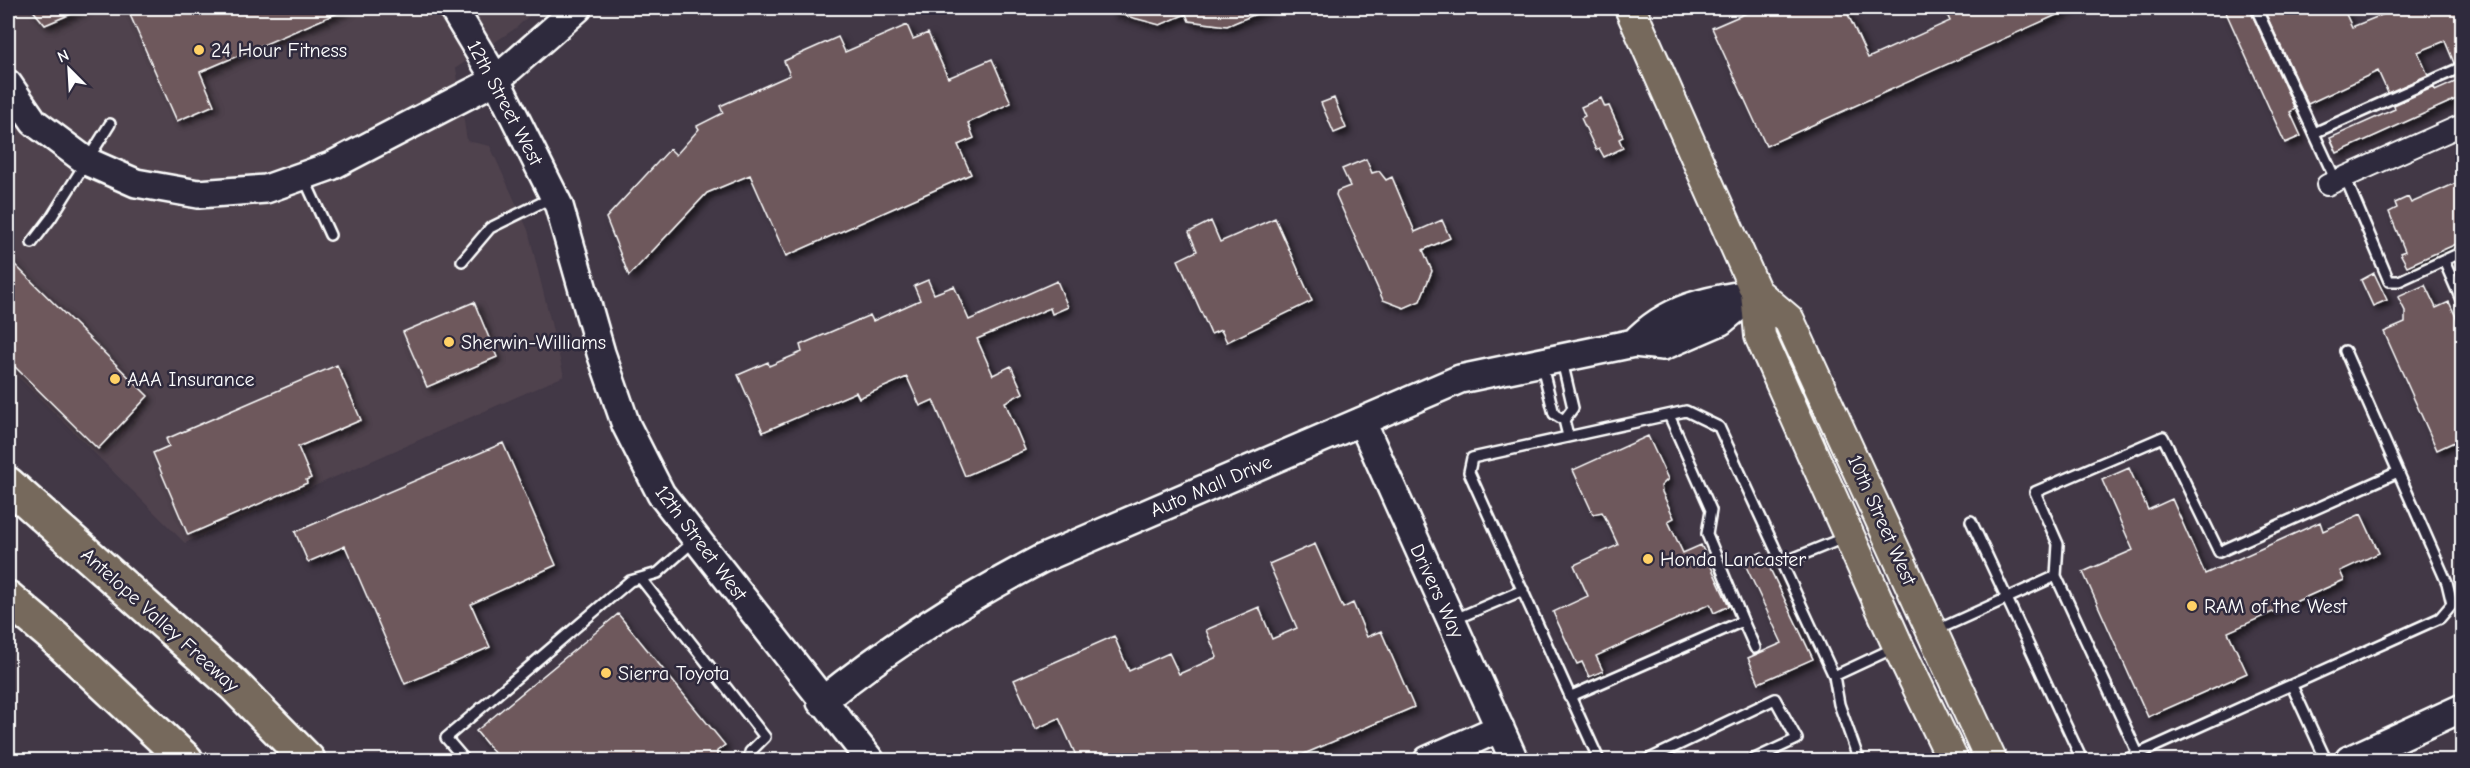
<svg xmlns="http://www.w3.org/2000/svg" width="2470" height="768" font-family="'Comic Neue',sans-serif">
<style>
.built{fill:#4f424d}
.building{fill:#6e585c;stroke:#fff;stroke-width:1.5;filter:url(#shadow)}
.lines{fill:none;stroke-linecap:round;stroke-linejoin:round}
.lane-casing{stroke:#fff;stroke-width:14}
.street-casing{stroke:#fff;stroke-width:24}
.secondary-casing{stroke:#fff;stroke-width:32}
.primary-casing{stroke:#fff;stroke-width:34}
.highway-casing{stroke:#fff;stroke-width:38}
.lane{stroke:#2f2a3d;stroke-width:9}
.street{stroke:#2f2a3d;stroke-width:20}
.secondary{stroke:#2f2a3d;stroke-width:27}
.primary{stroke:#76695c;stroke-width:30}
.highway{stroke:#76695c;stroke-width:33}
.poi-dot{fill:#ffd166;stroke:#2f2a3d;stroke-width:2}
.labels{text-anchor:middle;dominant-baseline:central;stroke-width:5;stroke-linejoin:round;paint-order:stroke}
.poi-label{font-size:20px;fill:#fff;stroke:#2f2a3d;text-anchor:start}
.street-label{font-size:20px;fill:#fff;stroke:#2f2a3d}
</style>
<defs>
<filter id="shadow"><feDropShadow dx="4.5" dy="4.5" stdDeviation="3" flood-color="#0009"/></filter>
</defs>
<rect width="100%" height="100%" fill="#423846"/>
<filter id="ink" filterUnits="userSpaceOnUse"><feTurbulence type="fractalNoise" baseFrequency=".0167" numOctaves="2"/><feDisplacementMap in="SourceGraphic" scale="12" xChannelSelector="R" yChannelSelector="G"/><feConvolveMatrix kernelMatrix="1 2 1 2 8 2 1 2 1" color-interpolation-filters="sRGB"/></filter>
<g filter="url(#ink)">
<!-- built -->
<path class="built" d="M8,8H537L516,28L456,68L467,141L490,146L528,230L564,376L185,543L8,367Z"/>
<!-- building -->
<path class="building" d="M31,8H85L45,25Z
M127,8H349L200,72L214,105L177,121Z
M1112,8H1270L1227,26L1189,21L1186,14L1160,25L1111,12Z
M1758,8H1845L1868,58L1950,21L1944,8H2072L1766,146L1712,28Z
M2224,8H2249L2295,109L2290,112L2301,136L2285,143Z
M2263,8H2343L2352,27L2399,8H2463V60L2454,63L2445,41L2418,52L2428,75L2388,93L2378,71L2308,104Z
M907,25L913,39L928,33L948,78L992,59L1011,103L968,123L974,138L958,145L971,174L786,256L750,175L707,193L629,276L606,218L670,149L676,155L699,129L697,126L723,113L720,106L790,75L784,61L838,37L845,52Z
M2463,74V96L2337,153L2330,138L2395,109L2394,105L2434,87L2435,91L2462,79L2460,75Z
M1334,98L1346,128L1334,133L1321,103Z
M1601,98L1605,107L1609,106L1623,137L1619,139L1623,148L1604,157L1599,148L1596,150L1581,118L1585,116L1581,107Z
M1366,159L1372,173L1379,171L1386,180L1392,177L1415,232L1442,220L1450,238L1423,250L1432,271L1420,301L1404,308L1383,300L1336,195L1337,191L1350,186L1342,169Z
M2463,180V241L2407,266L2400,253L2405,251L2389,212L2397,208L2395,203L2408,197L2411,203Z
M1275,218L1312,301L1227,342L1221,330L1211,334L1178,260L1197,251L1189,232L1211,221L1220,242Z
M8,258L148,396L98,449L8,360Z
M2374,273L2387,300L2373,306L2361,280Z
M928,280L934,294L954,286L969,320L1057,281L1068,307L1052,314L1050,308L977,339L993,375L1011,366L1023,393L1005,402L1025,450L965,476L933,400L920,406L907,377L859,398L856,392L763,432L738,375L768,362L769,366L802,352L800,345L870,315L873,321L920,300L914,286Z
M2425,285L2436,308L2449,302L2463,332V438L2437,450L2384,332L2405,323V311L2398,297Z
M474,302L497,357L427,387L403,332Z
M337,365L361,420L298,447L311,478L306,480L307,483L188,535L153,453L169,446L166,439Z
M1648,436L1668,479L1661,486L1662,492L1674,518L1668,521L1683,553L1701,545L1729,606L1714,613L1710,604L1596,656L1603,671L1589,677L1582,662L1577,664L1553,612L1588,596L1574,565L1618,545L1605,517L1602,512L1593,514L1573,470Z
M503,443L556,565L471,604L490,647L405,684L345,546L308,562L295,532Z
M2129,468L2148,510L2172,499L2205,574L2320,522L2323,531L2361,514L2379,553L2340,571L2344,580L2228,632L2247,673L2148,717L2083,572L2133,550L2102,480Z
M1315,544L1343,608L1353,603L1367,637L1381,631L1414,707L1290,760H1078L1059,718L1036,729L1014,680L1114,636L1129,671L1169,653L1179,674L1217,657L1206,630L1259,607L1272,639L1297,628L1269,564Z
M1762,552L1813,659L1759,683L1748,658L1782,643L1743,560Z
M618,614L725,745L717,751V760H500L476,731Z"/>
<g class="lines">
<defs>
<path id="lane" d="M2256,8L2336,181
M2314,133L2462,67
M2345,177L2389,281H2399L2462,252
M304,178L330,235
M32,243L51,218L110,124
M462,261L490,228L551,198
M2444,261L2462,302
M1562,361L1573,408L1564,420
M1542,366L1554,414L1564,420L1568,436
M1971,521L2082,760
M1782,563L1846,537
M2056,576L2058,544L2035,492L2163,437L2219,552L2398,472
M642,580L765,737L750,752V760
M1453,620L1523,590
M1743,621L1755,648
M1937,630L2056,576L2138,754L2440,618L2452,604L2447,583L2345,351
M1834,676L1894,648
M2292,686L2326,760
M1569,697L1743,621L1707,534L1711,510L1669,415
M465,760L446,738L630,581L658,573L694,541
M1599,760L1469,472L1472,458L1686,411L1719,427L1834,676L1839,704L1859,760
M1647,760L1775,699L1797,739L1752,760
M2125,760L2138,754"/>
<path id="street" d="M2327,185L2462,125"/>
<path id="secondary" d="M453,8L496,80L559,206L601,353L626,425L661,494L870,760
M8,84L34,122L86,161L136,183L198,194L266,189L331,166L496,80L578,8
M1634,343C1667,308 1707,300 1754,293
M1362,422L1514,760
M821,702C890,646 963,600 1041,559L1460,379L1634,343L1663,346L1721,321L1756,292
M1428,760L1500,728
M2349,760L2462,708"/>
<path id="primary" d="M1630,8L1756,292L1760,336L1898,646L1953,760
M1756,292L1789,320L1991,760"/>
<path id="highway" d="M8,484L234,685L308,760
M8,598L54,637L186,760"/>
</defs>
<!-- lane casing -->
<use href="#lane" class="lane-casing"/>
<!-- street casing -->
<use href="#street" class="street-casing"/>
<!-- secondary casing -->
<use href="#secondary" class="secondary-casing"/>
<!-- primary casing -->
<use href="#primary" class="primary-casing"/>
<!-- highway casing -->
<use href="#highway" class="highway-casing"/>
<!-- lane -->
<use href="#lane" class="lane"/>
<!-- street -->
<use href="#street" class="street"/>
<!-- secondary -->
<use href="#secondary" class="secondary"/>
<!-- primary -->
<use href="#primary" class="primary"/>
<!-- highway -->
<use href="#highway" class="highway"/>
</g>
</g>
<!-- markers -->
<g class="poi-dot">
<circle cx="199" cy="50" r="6"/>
<circle cx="449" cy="342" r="6"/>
<circle cx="115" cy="379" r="6"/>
<circle cx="1648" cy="559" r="6"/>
<circle cx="2192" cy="606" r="6"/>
<circle cx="606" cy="673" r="6"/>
</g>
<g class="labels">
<!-- poi labels -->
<g class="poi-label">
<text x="211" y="50">24 Hour Fitness</text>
<text x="461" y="342">Sherwin-Williams</text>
<text x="127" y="379">AAA Insurance</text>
<text x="1660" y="559">Honda Lancaster</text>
<text x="2204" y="606">RAM of the West</text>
<text x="618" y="673">Sierra Toyota</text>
</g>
<!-- street labels -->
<g class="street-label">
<text transform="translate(505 103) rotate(62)">12th Street West</text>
<text transform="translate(1211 486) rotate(-23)">Auto Mall Drive</text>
<text transform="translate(1882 520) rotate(66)">10th Street West</text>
<text transform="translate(701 543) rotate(53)">12th Street West</text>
<text transform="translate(1437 591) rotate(65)">Drivers Way</text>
<text transform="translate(160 620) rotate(42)">Antelope Valley Freeway</text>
</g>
</g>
<!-- margin -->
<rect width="2470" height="768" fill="none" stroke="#2f2a3d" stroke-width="30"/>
<rect x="15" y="15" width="2440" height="738" fill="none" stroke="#fff" stroke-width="2" filter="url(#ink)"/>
<!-- north arrow -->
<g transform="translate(69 69) rotate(336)" stroke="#2f2a3d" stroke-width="4.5" paint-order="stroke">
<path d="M0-4.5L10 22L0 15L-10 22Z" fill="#ffffff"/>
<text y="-9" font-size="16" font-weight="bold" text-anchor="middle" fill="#ffffff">N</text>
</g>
</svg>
